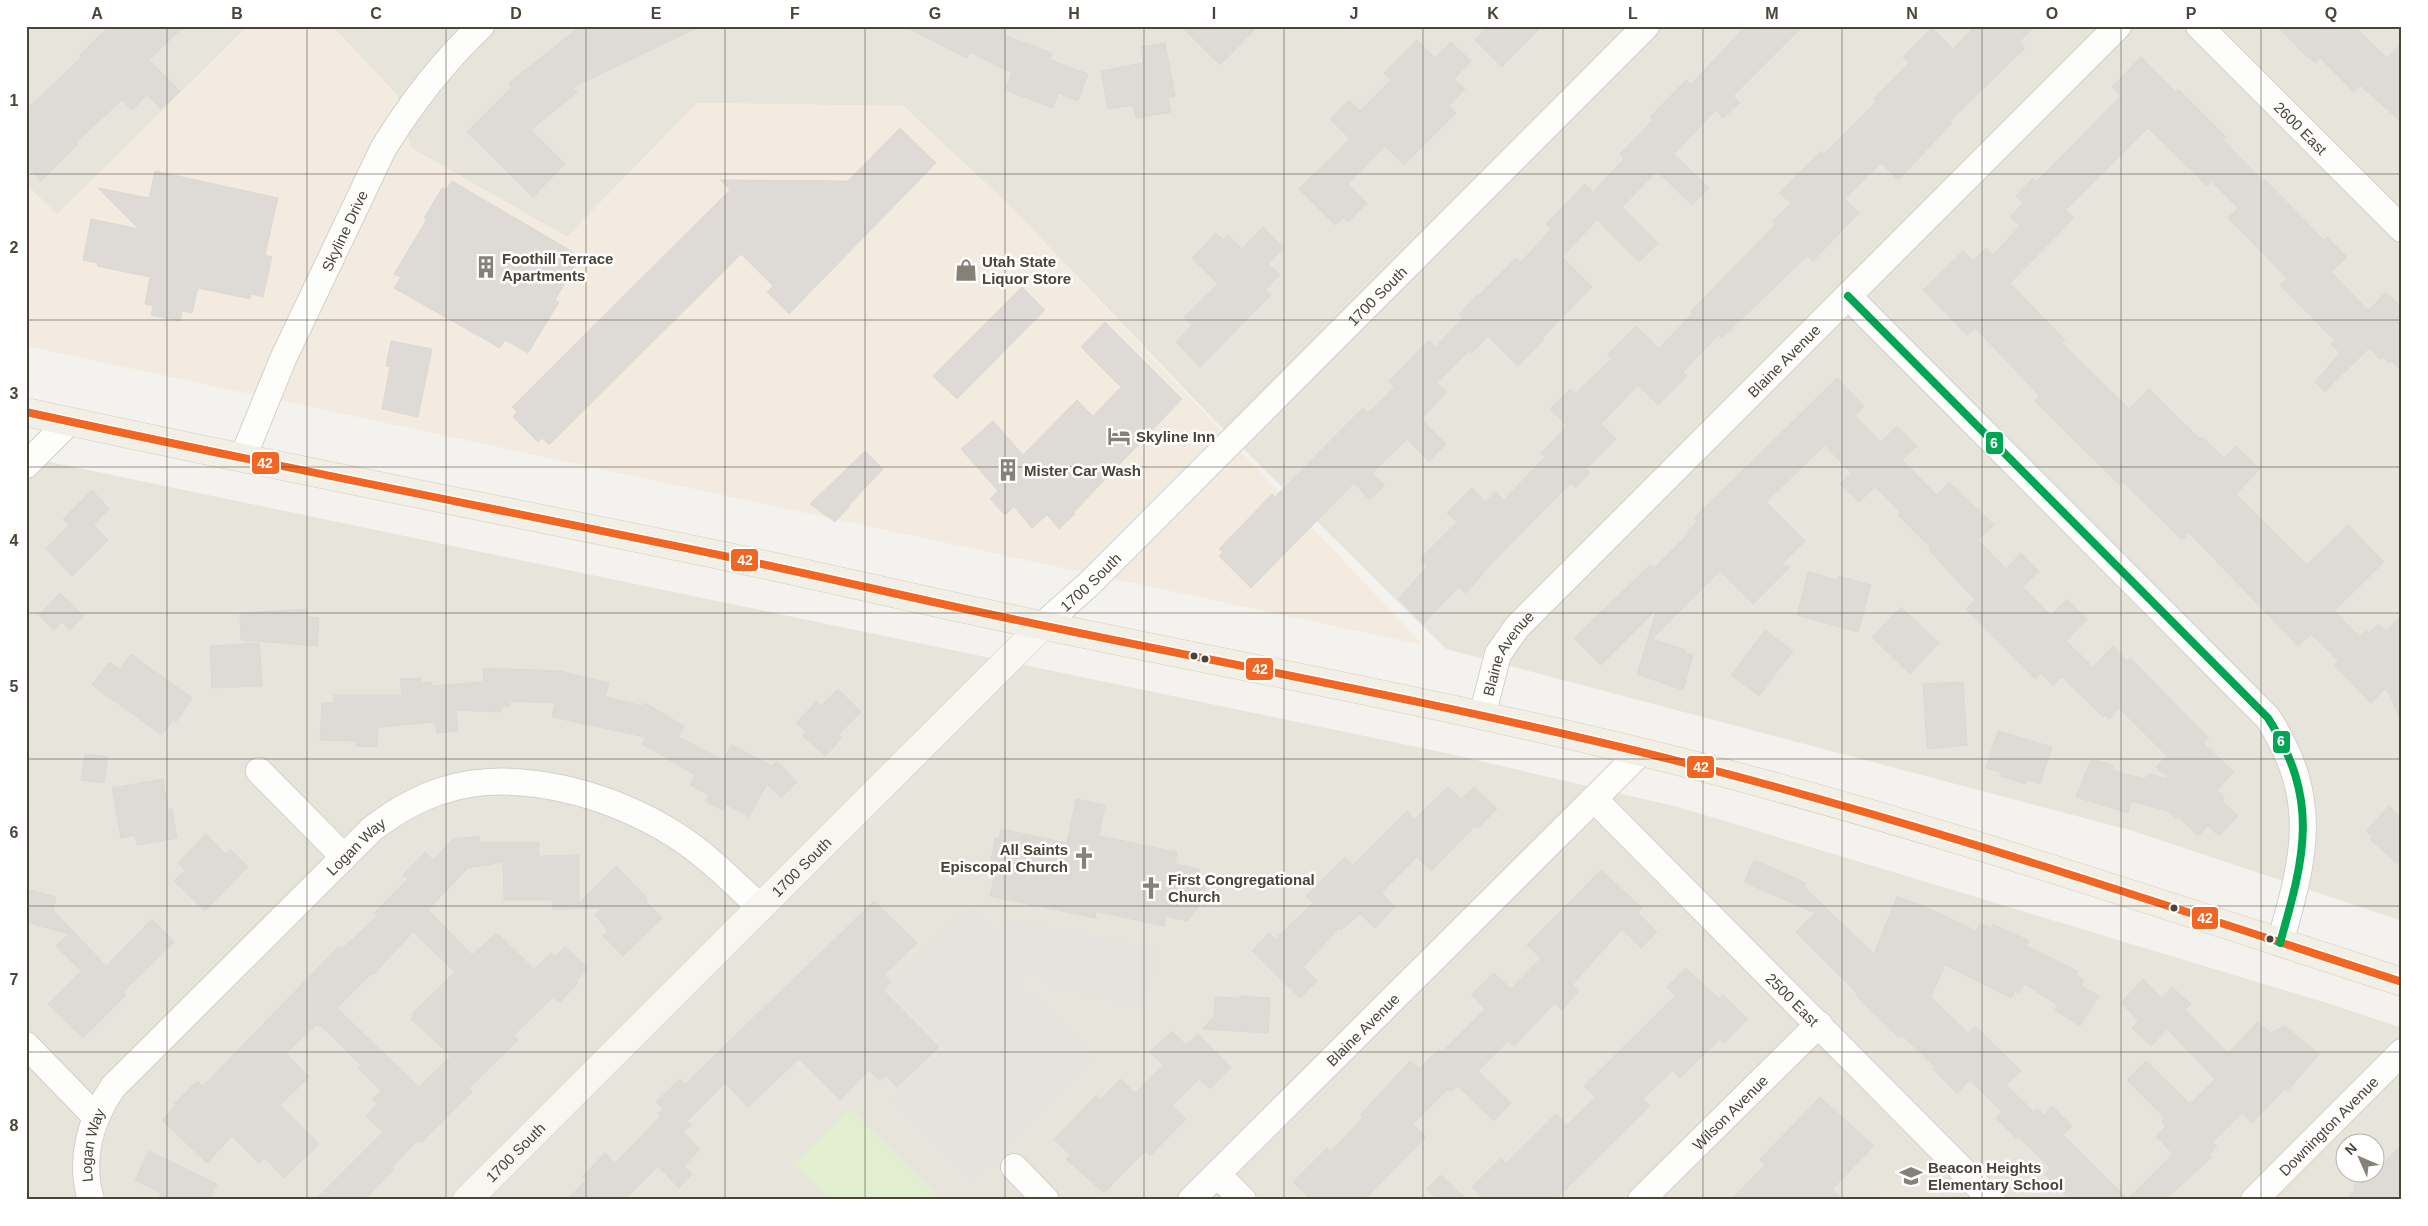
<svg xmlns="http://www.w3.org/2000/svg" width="2428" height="1226" font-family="Arial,sans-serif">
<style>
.residential{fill:#e7e4dc;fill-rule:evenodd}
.commercial{fill:#f3ebdf}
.education{fill:#eae5da}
.green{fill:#e1eecf}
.parking{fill:#e6e3df}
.building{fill:#dedbd6;stroke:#dcd9d4;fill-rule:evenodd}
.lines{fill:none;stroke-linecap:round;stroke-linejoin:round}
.street-casing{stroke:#d2d0cb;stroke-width:28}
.secondary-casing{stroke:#d3cfc5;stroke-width:29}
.primary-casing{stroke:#d6cebb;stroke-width:29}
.street{stroke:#fdfdfc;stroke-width:26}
.secondary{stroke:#f7f6f1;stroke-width:28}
.primary{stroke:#f2efe6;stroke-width:28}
.bus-1-casing{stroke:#fff;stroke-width:11}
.bus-2-casing{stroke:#fff;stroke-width:11}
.bus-1{stroke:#f26522;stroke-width:8}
.bus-2{stroke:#00a651;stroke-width:8}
.grid{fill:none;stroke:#4b4439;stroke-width:1;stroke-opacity:0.55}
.bus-dot{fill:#4b4439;stroke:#fff;stroke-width:2}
.labels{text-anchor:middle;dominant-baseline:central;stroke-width:5;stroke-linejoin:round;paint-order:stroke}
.street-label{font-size:15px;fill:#4b4439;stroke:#fff}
.poi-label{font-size:15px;font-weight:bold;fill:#4b4439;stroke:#fff;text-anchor:start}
.line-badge{stroke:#fff;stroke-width:2}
.badge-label{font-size:14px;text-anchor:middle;font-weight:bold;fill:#fff}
.neatline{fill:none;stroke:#4b4439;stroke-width:2}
.grid-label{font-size:16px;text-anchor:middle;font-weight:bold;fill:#4b4439}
</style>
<rect width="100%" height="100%" fill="#f4f2ee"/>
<!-- residential -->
<path class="residential" d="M26,26H248L57,215L26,184Z
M332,26H2402V921L2133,831L1446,649L1216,422L1011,207L903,106L697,103L567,237L411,148L397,95Z
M26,457L1446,753L1678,807L2330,1004L2402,1028V1200H26ZM2346,1144H2376V1174H2346Z"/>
<!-- commercial -->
<path class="commercial" d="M248,26H332L397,95L411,148L567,237L697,103L903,106L1011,207L1423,645L26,346V184L57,214Z"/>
<!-- education -->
<path class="education" d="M1912,1164L1946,1200H1875Z"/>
<!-- green -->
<path class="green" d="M850,1109L937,1196L933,1200H830L794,1164Z"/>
<!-- parking -->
<path class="parking" d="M971,905L1001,935L1005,918L1162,949L1145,1009L1038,983L1041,970L1036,968L1021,984L1097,1059L973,1184L891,1101L945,1048L886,987Z"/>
<!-- building -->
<path class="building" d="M109,26H184L149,60L180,91L161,109L147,95L132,110L122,100L76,142L78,144L41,181L26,165V110L81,58L79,56Z
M581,26H701L573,87L577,92L531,130L565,164L533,197L467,132L512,87L509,83Z
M904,26H1008L1004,35L1052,53L1050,60L1088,74L1078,101L1058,93L1053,108L1005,90L1012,73L970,52L967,58Z
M1181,26H1258L1220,65Z
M1488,26H1542L1502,67L1475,40Z
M1746,26H1803L1733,96L1740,103L1723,118L1716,110L1674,154L1709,188L1692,205L1657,171L1622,207L1658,243L1639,262L1597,220L1562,257L1592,287L1542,338L1544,340L1518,366L1488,336L1472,353L1469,351L1437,383L1447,392L1421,419L1446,444L1429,461L1407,439L1372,473L1385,485L1370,500L1354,483L1251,588L1219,556L1223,552L1219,549L1272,494L1275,497L1363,408L1368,413L1395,387L1389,381L1429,340L1435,347L1463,318L1459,314L1478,294L1479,295L1516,258L1521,262L1551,229L1546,224L1585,184L1593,192L1624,159L1620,154L1653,120L1650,117L1686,80L1691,84Z
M1975,26H2035L2019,42L2025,48L1950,121L1952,123L1898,180L1881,163L1845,199L1859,213L1813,261L1807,256L1722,338L1719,334L1683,372L1687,376L1658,405L1638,385L1601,424L1616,439L1586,469L1590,473L1576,487L1571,483L1482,573L1483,574L1466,593L1459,587L1423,624L1398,599L1427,567L1420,559L1457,522L1447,513L1472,488L1485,502L1496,492L1504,500L1545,457L1541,453L1567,426L1550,409L1570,389L1575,394L1611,359L1607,355L1636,326L1659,348L1693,313L1691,311L1776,224L1773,221L1791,203L1779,193L1821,151L1824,154L1876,102L1873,99L1909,63L1903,57L1932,28L1953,49Z
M2277,26H2354L2387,58L2402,43V123L2360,85L2354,92L2320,58L2315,63L2308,56L2307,57Z
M1417,40L1435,58L1451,42L1471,61L1454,79L1465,89L1449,106L1456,113L1404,165L1385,146L1348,184L1367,203L1348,222L1343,218L1335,225L1299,189L1350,139L1330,119L1349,100L1360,111L1391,80L1384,73Z
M1165,43L1175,96L1168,97L1171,112L1136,118L1133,105L1108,109L1101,71L1143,63L1141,47Z
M2141,57L2176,92L2178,89L2226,137L2223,140L2264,182L2265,180L2324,240L2327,237L2347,257L2331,272L2367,309H2370L2386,292L2402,308V372L2391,361L2389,363L2383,357L2380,359L2369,348L2325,391L2315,382L2340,353L2331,344L2335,341L2280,285L2287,278L2228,218L2238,208L2211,181L2207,186L2148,128L2066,210L2074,218L2010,283L2065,340L2062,343L2129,409L2149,389L2200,439L2202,437L2224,458L2236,446L2260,469L2236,494L2307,565L2348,525L2384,562L2334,611L2360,637L2366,631L2369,633L2378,624L2386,631L2402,615V722L2386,688L2371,703L2334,665L2339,661L2311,634L2298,646L2189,533L2182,540L2123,482L2120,485L2063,429L2035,401L2039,396L2034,390L1975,328L1967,335L1923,290L1963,251L1973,261L1986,248L1993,255L2020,226L2010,217L2023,203L2016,196L2033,178L2036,182L2121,96L2112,87Z
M900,128L936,163L789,314L767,292L773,286L741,254L549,445L542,438L538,442L513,417L517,412L512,407L730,190L720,180L848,181Z
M155,171L278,198L265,255L272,257L263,297L251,294L250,299L198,288L192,313L182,311L180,321L151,315L153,306L145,304L150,277L97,266L98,263L83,260L91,219L139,229L98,188L149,198Z
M452,181L573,252L570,257L578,261L555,300L559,302L528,353L505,340L500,348L394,288L401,277L394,274L427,219L424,218L442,188L446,190Z
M1263,227L1284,248L1268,264L1280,275L1265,290L1271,295L1200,367L1176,342L1192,325L1184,317L1218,284L1192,258L1216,233L1223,240L1228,235L1242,249Z
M1022,287L1045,310L957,399L933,376Z
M1105,322L1182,399L1074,512L1075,514L1059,529L1047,515L1032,528L1014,507L1005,515L990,499L998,491L961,449L993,421L1023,455L1077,400L1093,416L1121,387L1081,347Z
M391,341L432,349L418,417L382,409L390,367L386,366Z
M1837,378L1864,406L1855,416L1881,442L1897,426L1917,446L1902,460L1937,495L1949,482L1994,525L1978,540L2006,569L2021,553L2039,571L2023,587L2051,615L2067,599L2087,619L2066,641L2093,667L2113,646L2127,661L2130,658L2209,738L2203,743L2234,772L2217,790L2225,798L2222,801L2238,816L2219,836L2208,826L2198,836L2178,816L2176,818L2168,811L2131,801L2128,813L2076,797L2091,759L2113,765L2112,770L2144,779L2149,774L2169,779L2156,767L2167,756L2119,708L2109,719L2105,715L2103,717L2062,677L2053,686L2041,673L2035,679L1966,609L1975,600L1929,550L1931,548L1898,515L1901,513L1875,487L1859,502L1840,484L1851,473L1825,445L1766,502L1805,541L1781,565L1790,567L1753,604L1720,571L1652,639L1686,650L1685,653L1693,655L1683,690L1637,674L1657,609L1601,665L1574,638L1650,565L1654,568L1689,533L1687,532L1697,522L1694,518Z
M865,451L883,469L849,505L850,506L835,522L810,504Z
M92,490L109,509L93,525L108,540L72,576L46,549L69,525L63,519Z
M1808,572L1837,580L1838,576L1871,585L1858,632L1797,615Z
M60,593L84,616L70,630L62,622L54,630L39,615Z
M1901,607L1939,643L1910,674L1872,637Z
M308,609V617L319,618L317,646L241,640L240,613Z
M1765,630L1793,651L1759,696L1731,675Z
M259,643L262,686L212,688L210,646Z
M131,654L192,698L176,722L173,719L162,735L92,685L109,662L120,669Z
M484,668L560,671L609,683L605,697L643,706L645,703L684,726L678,737L723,760L732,745L772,766L777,761L797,782L781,798L767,784L749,817L726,804L723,810L705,801L709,795L690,785L695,775L642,744L646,737L552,717L555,703L510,701V706H501V712L456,710L458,731L437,733L435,722L378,727L377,747L356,746L357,741L320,740L322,703H334V695H402L400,679L421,678V683L432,682V686L483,682Z
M1963,682L1967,745L1927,749L1923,684Z
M838,689L861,712L839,734L842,738L825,756L803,736L806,732L796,723L816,702L821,706Z
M1998,731L2052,747L2040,784L2027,780L2026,784L2000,776L2001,772L1986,768Z
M85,754L108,757L104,783L81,780Z
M163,779L168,809H172L177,838L137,845L135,835L121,838L112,788Z
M1448,787L1461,799L1474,787L1497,809L1478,828L1475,826L1431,871L1417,857L1381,893L1395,907L1375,928L1360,914L1341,930L1339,928L1303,967L1317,981L1300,998L1252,951L1269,933L1275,939L1313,903L1306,896L1345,857L1353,865L1407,811L1415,819Z
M1076,799L1105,805L1099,836L1177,852L1175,864L1199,869L1207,895L1188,921L1166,916L1164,926L1096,911L1095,918L990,896L994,878L991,877L993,867L990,866L995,838L999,839L1001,829L1067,843Z
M2389,806L2402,819V868L2370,839L2372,837L2366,831Z
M206,834L226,854L231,850L248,867L205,911L174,881L185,870L178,863Z
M479,836L480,842H539V856L579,855V903L616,866L647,898L645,900L662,918L623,956L603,936L608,931L595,915L602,908L553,909L552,900H504L503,862L468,868L428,910L472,955L497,933L534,969L551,953L555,957L565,947L588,968L576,981L578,983L559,1003L553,997L514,1035L518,1040L469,1088L472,1092L421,1143L418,1140L392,1167L394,1169L364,1200H315L383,1132L366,1116L377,1104L373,1099L381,1091L358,1068L361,1065L320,1025L318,1027L316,1025L286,1053L309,1077L280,1105L319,1144L284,1178L265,1158L259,1163L232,1136L207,1163L162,1120L176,1105L174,1104L197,1081L203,1086L339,946L342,949L377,916L374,913L408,879L403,875L425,852L433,860L453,839ZM413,932L455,972L412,1014L414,1016L411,1019L451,1056L419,1087L337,1008L371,974L373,975Z
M1754,860L1806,883L1804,887L1874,954L1897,896L1935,911L1976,931L1980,923L1991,929L1993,924L2029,941L2026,946L2078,971L2076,975L2084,980L2081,986L2099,996L2080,1026L2055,1010L2058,1005L2024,984L2019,993L2015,991L2011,998L1945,965L1931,997L1968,1033L1975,1026L2021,1071L2006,1085L2034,1112L2037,1108L2044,1115L2052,1106L2072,1126L2063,1135L2128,1199L2173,1154L2156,1136L2166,1126L2162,1121L2165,1118L2127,1080L2146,1061L2190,1104L2215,1079L2167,1029L2151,1046L2132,1028L2139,1021L2121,1003L2143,979L2162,998L2172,987L2191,1004L2185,1010L2228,1053L2258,1022L2270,1033L2285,1026L2319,1054L2287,1091L2285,1089L2252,1123L2242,1113L2213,1142L2217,1146L2209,1155L2212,1157L2165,1200H2070L2045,1174L2050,1168L2018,1136L2016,1138L1996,1118L2002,1112L1970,1080L1957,1093L1933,1069L1935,1067L1902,1035L1899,1038L1855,995L1857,993L1796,932L1815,913L1744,882Z
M1601,870L1642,908L1638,913L1657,932L1641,948L1622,929L1572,985L1579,991L1562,1010L1555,1003L1514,1046L1508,1041L1478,1071L1511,1103L1494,1121L1458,1086L1451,1092L1448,1089L1413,1124L1426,1137L1364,1200H1311L1293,1182L1327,1148L1330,1152L1363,1118L1360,1115L1410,1061L1419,1069L1439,1049L1442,1052L1485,1009L1471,995L1494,973L1511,989L1541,958L1527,945Z
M26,889L56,897L53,910L106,966L152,919L174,942L123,992L126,995L83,1038L48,1004L81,971L56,946L69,934L26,922Z
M874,901L917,943L884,975L891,982L883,990L939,1047L897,1087L886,1075L880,1081L869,1070L840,1100L799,1059L748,1107L725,1083L687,1121L691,1125L683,1132L700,1149L684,1166L692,1174L679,1188L658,1166L624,1200H567L587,1179L583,1176L605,1153L615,1163L661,1116L658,1114L663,1109L656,1102L680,1079L685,1084Z
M1686,968L1719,999L1723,995L1748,1019L1724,1043L1720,1039L1680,1078L1673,1070L1643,1099L1650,1106L1555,1200H1484L1472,1187L1501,1158L1506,1163L1556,1114L1567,1125L1595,1097L1584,1086L1675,996L1667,987Z
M1239,996L1270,998L1268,1033L1202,1029L1214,1017L1215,997L1239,998Z
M1172,1031L1186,1045L1198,1034L1231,1067L1210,1089L1199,1079L1172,1106L1186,1119L1150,1156L1145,1151L1104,1193L1066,1159L1070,1155L1054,1139L1097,1095L1101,1099L1121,1079L1135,1093L1163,1065L1150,1052Z
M1820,1097L1874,1146L1832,1189L1843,1200H1731L1765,1165L1760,1159Z
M2402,1144V1191L2392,1200H2345L2355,1190L2353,1187L2367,1174H2376V1170Z
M149,1151L217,1184L209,1200H157L161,1193L135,1180Z
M1441,1175L1467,1200H1438L1427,1189Z"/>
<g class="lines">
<defs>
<g id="street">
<path id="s1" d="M2199,26L2402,229"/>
<path d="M1848,296L2268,718C2320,800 2305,855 2280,943"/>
<path id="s2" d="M243,457L283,359L383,149C411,103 442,63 481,26"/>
<path d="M26,465L69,422"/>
<path id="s3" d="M1043,625L1090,583L1646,26"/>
<path id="s4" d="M1482,716L1498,654L1517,627L2118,26"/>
<path d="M259,771L344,857"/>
<path id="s5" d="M1594,799L1992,1200"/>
<path d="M26,1045L95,1116"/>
<path d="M1014,1167L1046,1200"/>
<path d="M1217,1174L1243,1200"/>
<path id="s6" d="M91,1200C79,1160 90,1120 113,1087L372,829C393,813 416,799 441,791C516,766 613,795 677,836C708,856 734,883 761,908"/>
<path id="s7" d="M1191,1200L1641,752"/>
<path id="s8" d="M1641,1200L1819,1024"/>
<path id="s9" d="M2254,1200L2402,1052"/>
</g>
<g id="secondary">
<path id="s10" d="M467,1200L1043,625"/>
</g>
<path id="primary" d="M26,412C258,463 492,508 724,556C820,576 916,599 1012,619C1221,663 1430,701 1637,751C1896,814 2149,900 2402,982"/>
</defs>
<!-- street casing -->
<use href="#street" class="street-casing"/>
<!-- secondary casing -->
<use href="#secondary" class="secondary-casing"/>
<!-- primary casing -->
<use href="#primary" class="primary-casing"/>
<!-- street -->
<use href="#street" class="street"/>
<!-- secondary -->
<use href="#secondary" class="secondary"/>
<!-- primary -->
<use href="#primary" class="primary"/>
<defs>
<path id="bus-1" d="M26,412C258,463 492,508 724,556C820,576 916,599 1012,619C1221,663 1430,701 1637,751C1896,814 2149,900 2402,982"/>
<path id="bus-2" d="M1848,296L2268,718C2320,800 2305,855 2280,943"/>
</defs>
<!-- bus-1 casing -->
<use href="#bus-1" class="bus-1-casing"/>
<!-- bus-2 casing -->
<use href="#bus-2" class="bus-2-casing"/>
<!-- bus-1 -->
<use href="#bus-1" class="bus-1"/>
<!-- bus-2 -->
<use href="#bus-2" class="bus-2"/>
</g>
<!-- grid -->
<path class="grid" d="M167,26V1200M307,26V1200M446,26V1200M586,26V1200M725,26V1200M865,26V1200M1005,26V1200M1144,26V1200M1284,26V1200M1423,26V1200M1563,26V1200M1703,26V1200M1842,26V1200M1982,26V1200M2121,26V1200M2261,26V1200M26,174H2402M26,320H2402M26,467H2402M26,613H2402M26,759H2402M26,906H2402M26,1052H2402"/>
<!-- icons -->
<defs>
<symbol id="building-bare" viewBox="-9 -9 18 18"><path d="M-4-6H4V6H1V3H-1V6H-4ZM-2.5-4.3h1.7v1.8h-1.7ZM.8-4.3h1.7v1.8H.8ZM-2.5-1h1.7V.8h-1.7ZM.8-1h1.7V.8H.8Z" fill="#868178" stroke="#fff" stroke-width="2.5" paint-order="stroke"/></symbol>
<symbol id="shop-bare" viewBox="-9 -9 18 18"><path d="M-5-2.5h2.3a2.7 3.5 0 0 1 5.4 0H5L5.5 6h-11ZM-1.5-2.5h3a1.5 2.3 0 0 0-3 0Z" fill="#868178" stroke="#fff" stroke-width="2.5" paint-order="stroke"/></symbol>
<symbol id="hotel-bare" viewBox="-9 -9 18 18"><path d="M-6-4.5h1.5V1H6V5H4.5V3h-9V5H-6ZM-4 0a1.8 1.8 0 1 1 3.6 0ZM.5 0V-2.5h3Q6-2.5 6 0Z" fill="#868178" stroke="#fff" stroke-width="2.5" paint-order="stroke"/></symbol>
<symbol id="church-bare" viewBox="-9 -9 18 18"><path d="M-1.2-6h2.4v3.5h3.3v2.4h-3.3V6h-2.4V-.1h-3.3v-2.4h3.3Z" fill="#868178" stroke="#fff" stroke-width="2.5" paint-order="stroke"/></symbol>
<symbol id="school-bare" viewBox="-9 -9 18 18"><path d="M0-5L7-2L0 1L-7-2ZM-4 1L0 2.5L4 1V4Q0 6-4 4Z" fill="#868178" stroke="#fff" stroke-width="2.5" paint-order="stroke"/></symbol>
</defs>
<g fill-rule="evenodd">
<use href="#building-bare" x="470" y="251" width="32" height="32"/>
<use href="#shop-bare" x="950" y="254" width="32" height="32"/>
<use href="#hotel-bare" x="1103" y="420" width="32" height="32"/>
<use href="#building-bare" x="992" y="454" width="32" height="32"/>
<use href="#church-bare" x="1068" y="842" width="32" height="32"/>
<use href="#church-bare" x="1135" y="872" width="32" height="32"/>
<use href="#school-bare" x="1895" y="1160" width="32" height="32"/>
</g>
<!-- markers -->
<g class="bus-dot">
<circle cx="1194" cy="656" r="4.5"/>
<circle cx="1205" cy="659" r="4.5"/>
<circle cx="2174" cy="908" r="4.5"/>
<circle cx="2270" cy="939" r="4.5"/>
</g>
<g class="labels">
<!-- street labels -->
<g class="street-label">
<text stroke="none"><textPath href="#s1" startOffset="144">2600 East</textPath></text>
<text stroke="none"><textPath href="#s2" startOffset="248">Skyline Drive</textPath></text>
<text stroke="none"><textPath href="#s3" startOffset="469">1700 South</textPath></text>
<text stroke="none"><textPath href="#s4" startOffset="474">Blaine Avenue</textPath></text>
<text stroke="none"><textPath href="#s3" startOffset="64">1700 South</textPath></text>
<text stroke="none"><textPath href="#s4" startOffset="69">Blaine Avenue</textPath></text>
<text stroke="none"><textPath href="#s6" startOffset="461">Logan Way</textPath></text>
<text stroke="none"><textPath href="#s10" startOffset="472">1700 South</textPath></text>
<text stroke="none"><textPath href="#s5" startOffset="282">2500 East</textPath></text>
<text stroke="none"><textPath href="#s7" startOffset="242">Blaine Avenue</textPath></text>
<text stroke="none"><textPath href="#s8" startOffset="125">Wilson Avenue</textPath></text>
<text stroke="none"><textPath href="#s9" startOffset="105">Downington Avenue</textPath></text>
<text stroke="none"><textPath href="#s6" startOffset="56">Logan Way</textPath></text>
<text stroke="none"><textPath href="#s10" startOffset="68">1700 South</textPath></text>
</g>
<!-- poi labels -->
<g class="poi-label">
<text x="502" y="258">Foothill Terrace<tspan x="502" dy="17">Apartments</tspan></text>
<text x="982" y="261">Utah State<tspan x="982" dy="17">Liquor Store</tspan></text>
<text x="1136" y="436">Skyline Inn</text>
<text x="1024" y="470">Mister Car Wash</text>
<text x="1068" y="849" text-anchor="end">All Saints<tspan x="1068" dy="17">Episcopal Church</tspan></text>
<text x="1168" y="879">First Congregational<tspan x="1168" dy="17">Church</tspan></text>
<text x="1928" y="1167">Beacon Heights<tspan x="1928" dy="17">Elementary School</tspan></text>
</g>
</g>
<g class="line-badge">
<rect x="1985" y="431" width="19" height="24" rx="5" fill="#00a651"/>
<rect x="251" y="451" width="29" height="24" rx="5" fill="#f26522"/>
<rect x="730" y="548" width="29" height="24" rx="5" fill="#f26522"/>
<rect x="1245" y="657" width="29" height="24" rx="5" fill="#f26522"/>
<rect x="2272" y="730" width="19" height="24" rx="5" fill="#00a651"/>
<rect x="1686" y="755" width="29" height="24" rx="5" fill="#f26522"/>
<rect x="2191" y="906" width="28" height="24" rx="5" fill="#f26522"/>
</g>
<g class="badge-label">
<text x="1994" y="448">6</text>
<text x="265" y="468">42</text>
<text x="745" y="565">42</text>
<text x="1260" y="674">42</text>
<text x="2281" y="746">6</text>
<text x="1701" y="772">42</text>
<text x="2205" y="923">42</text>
</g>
<!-- border -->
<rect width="2428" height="1226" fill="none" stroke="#ffffff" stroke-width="55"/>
<!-- north arrow -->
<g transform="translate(2360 1158) rotate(315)"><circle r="24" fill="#ffffff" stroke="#b7b4b0"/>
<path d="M0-4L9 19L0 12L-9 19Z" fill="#868178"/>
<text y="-8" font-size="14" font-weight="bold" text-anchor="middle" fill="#4b4439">N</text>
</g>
<rect x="28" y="28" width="2372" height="1170" class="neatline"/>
<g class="grid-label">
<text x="97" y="19">A</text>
<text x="237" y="19">B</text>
<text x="376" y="19">C</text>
<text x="516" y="19">D</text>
<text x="656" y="19">E</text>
<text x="795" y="19">F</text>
<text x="935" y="19">G</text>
<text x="1074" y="19">H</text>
<text x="1214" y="19">I</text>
<text x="1354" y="19">J</text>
<text x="1493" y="19">K</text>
<text x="1633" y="19">L</text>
<text x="1772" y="19">M</text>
<text x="1912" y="19">N</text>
<text x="2052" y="19">O</text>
<text x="2191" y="19">P</text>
<text x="2331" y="19">Q</text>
<text x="14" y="106">1</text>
<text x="14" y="253">2</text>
<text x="14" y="399">3</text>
<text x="14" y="546">4</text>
<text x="14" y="692">5</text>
<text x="14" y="838">6</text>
<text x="14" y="985">7</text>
<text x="14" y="1131">8</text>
</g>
</svg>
